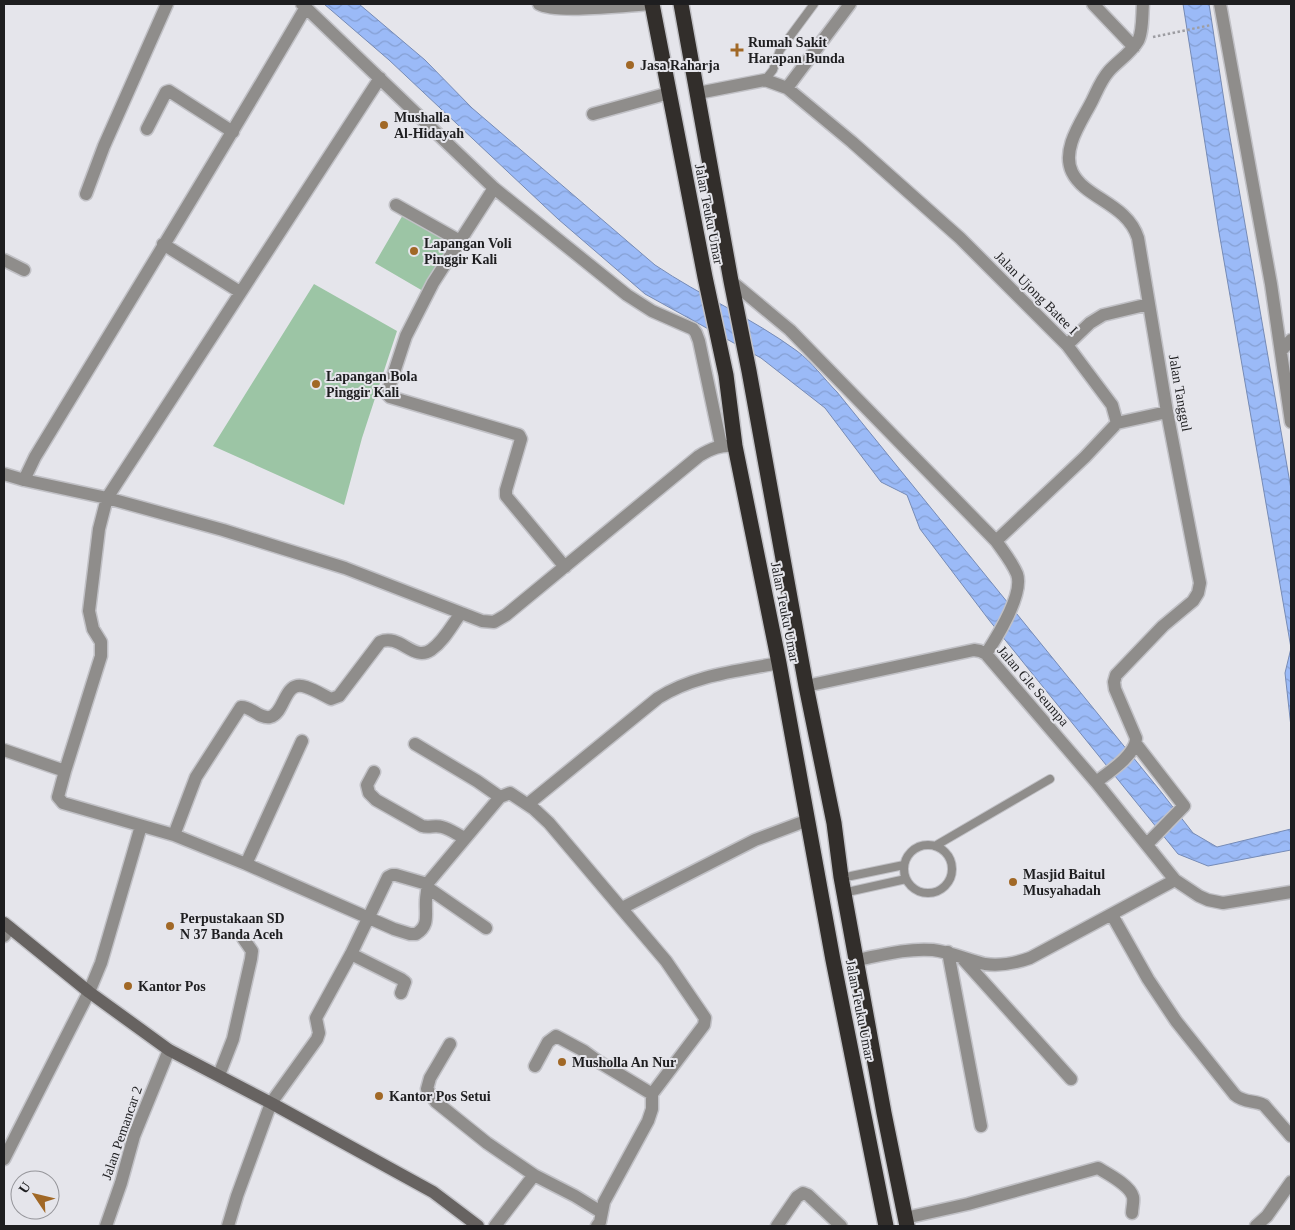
<svg xmlns="http://www.w3.org/2000/svg" width="1295" height="1230" font-family="Georgia,serif">
<style>
.park{fill:#9cc5a5}
.water{fill:url(#water-waves);stroke:#768bb6}
.lines{fill:none;stroke-linecap:round;stroke-linejoin:round}
.lane-casing{stroke:#c1c1c6;stroke-width:10}
.street-casing{stroke:#c1c1c6;stroke-width:15}
.secondary-casing{stroke:#c1c1c6;stroke-width:15}
.highway-casing{stroke:#c1c1c6;stroke-width:18}
.path{stroke:#9d9da2;stroke-width:2.5;stroke-dasharray:2.5 2.5;stroke-linecap:butt}
.lane{stroke:#8f8d8b;stroke-width:8}
.street{stroke:#8f8d8b;stroke-width:12}
.secondary{stroke:#676361;stroke-width:12}
.highway{stroke:#322e2b;stroke-width:15}
.poi-dot{fill:#a16826;stroke:#e5e5eb;stroke-width:2}
.labels{text-anchor:middle;dominant-baseline:central;stroke-width:4;stroke-linejoin:round;paint-order:stroke}
.poi-label{font-size:14px;font-weight:bold;fill:#1e1e20;stroke:#e5e5eb;text-anchor:start}
.street-label{font-size:14px;fill:#1e1e20;stroke:#e5e5eb}
</style>
<defs>
<pattern id="water-waves" width="16" height="10" patternUnits="userSpaceOnUse" patternTransform="scale(1.25)"><rect width="16" height="10" fill="#9bbaf7"/><path d="M0 5q4-4 8 0t8 0" fill="none" stroke="#859fd3"/></pattern>
</defs>
<rect width="100%" height="100%" fill="#e5e5eb"/>
<!-- park -->
<path class="park" d="M404,213L454,239L423,291L375,263Z
M314,284L397,331L362,438L344,505L213,446Z"/>
<!-- water -->
<path class="water" d="M324,4H359L425,60L472,108L655,265C701,296 752,318 797,351C812,362 824,379 837,392L1162,793L1193,833L1217,847L1291,829V850L1208,866L1178,854L989,620L920,529L907,495L881,482L825,408L761,358L645,294L558,219L389,60Z
M1183,4H1209L1228,126L1291,489V727L1285,673L1291,648L1219,232Z"/>
<g class="lines">
<defs>
<path id="lane" d="M765,80L773,70L780,50L814,4
M904 869a24 24 0 1 1 48 0a24 24 0 1 1-48 0Z
M935,846L1050,779
M841,877L851,876L904,865
M843,893L906,879"/>
<path id="street" d="M302,4L494,188L627,295L652,311L693,329L696,333L699,341L721,445
M539,4C556,14 629,5 652,4
M1093,4L1134,47
M1220,4L1271,284L1291,422
M380,78L107,498L99,529L89,611L93,629L101,642V656L65,771L58,797L63,803L174,835L246,864L394,929L410,934H416C430,925 425,915 426,900C426,895 428,890 427,884
M787,88L850,4
M698,93L765,80L787,88L852,142L960,238L1067,345L1112,405L1117,423L1085,457L996,541
M593,114L669,93
M147,129L166,92L169,91L233,132
M494,188L433,283L406,336L387,394L390,397L519,435L521,439L506,490V496L565,567
M86,194L104,146L167,4
M396,205L460,241
M163,244L240,292
M4,260L24,270
M731,281L790,330L996,541C1003,551 1012,562 1017,574C1024,594 997,637 986,654
M1067,345L1090,323L1103,315L1149,304
M1281,351L1291,340
M1117,423L1167,412
M4,474L24,480L107,498L223,530L345,568L482,621L494,622L506,615L699,456C712,448 720,445 735,446
M24,480L35,457C126,307 218,158 306,7
M806,686L974,650L980,651L986,654L1096,782L1175,880L1199,896L1208,900L1223,903L1291,892
M415,744L477,781L500,797
M1136,744L1184,806L1147,844
M4,750L65,771
M374,772L367,785L369,793L376,800L422,826C429,828 435,825 442,827C450,829 458,835 465,838
M1096,782C1108,773 1137,754 1136,738L1115,689L1114,682L1116,675L1163,626L1193,601L1198,593L1200,583L1167,412L1138,238C1127,203 1085,199 1072,172C1061,149 1082,121 1092,101C1097,91 1101,80 1109,71C1118,61 1131,53 1138,41C1143,32 1142,15 1143,4
M528,804L658,698C694,675 738,671 779,663
M174,835L196,777L241,707C251,706 259,719 270,717C286,713 283,679 306,687C315,690 323,695 331,699L339,696L380,642C400,633 413,662 431,650C444,641 452,625 461,613
M246,864L302,741
M428,888L486,928
M622,908L755,840L808,820
M1112,915L1148,979L1176,1021L1235,1095C1244,1103 1254,1100 1264,1105L1291,1136
M4,936L10,928
M948,952L981,1126
M351,954L401,979L405,982L401,993
M961,957L1071,1079
M857,960C882,955 907,948 933,950C951,952 967,960 985,964C1000,966 1016,963 1030,958L1175,880
M450,1044L430,1078L427,1089L436,1102L487,1143L534,1175L495,1226
M535,1066L548,1042L556,1036L584,1051L599,1062L652,1094
M219,1075L233,1039L251,959L252,951L243,938
M4,1159L89,992L101,963L141,826
M534,1175L575,1196L601,1212
M905,1218L968,1204L1098,1168C1108,1174 1130,1185 1133,1197C1134,1202 1132,1208 1132,1213
M106,1226L121,1183L134,1136L169,1050
M228,1226L237,1196L271,1103L317,1039L319,1033L316,1018L351,954L388,877L392,875H396L427,884L500,797L510,793L534,809L549,823L666,961L705,1018L704,1025L652,1094V1109L648,1121L604,1202L600,1222L597,1226
M777,1226L797,1197L803,1193L808,1195L841,1226
M1256,1226L1267,1216L1291,1182"/>
<path id="secondary" d="M4,923L89,992L169,1050L271,1103L433,1192L478,1226"/>
<path id="highway" d="M652,4L705,277L726,375L735,446L779,663L833,960L886,1226
M681,4L731,281L749,371L806,686L834,823L841,877L884,1113L907,1226"/>
</defs>
<!-- lane casing -->
<use href="#lane" class="lane-casing"/>
<!-- street casing -->
<use href="#street" class="street-casing"/>
<!-- secondary casing -->
<use href="#secondary" class="secondary-casing"/>
<!-- highway casing -->
<use href="#highway" class="highway-casing"/>
<!-- path -->
<path class="path" d="M1153,37L1211,25"/>
<!-- lane -->
<use href="#lane" class="lane"/>
<!-- street -->
<use href="#street" class="street"/>
<!-- secondary -->
<use href="#secondary" class="secondary"/>
<!-- highway -->
<use href="#highway" class="highway"/>
</g>
<!-- markers -->
<g class="poi-dot">
<path d="M734.5 42.5h5v5h5v5h-5v5h-5v-5h-5v-5h5z"/>
<circle cx="630" cy="65" r="5"/>
<circle cx="384" cy="125" r="5"/>
<circle cx="414" cy="251" r="5"/>
<circle cx="316" cy="384" r="5"/>
<circle cx="1013" cy="882" r="5"/>
<circle cx="170" cy="926" r="5"/>
<circle cx="128" cy="986" r="5"/>
<circle cx="562" cy="1062" r="5"/>
<circle cx="379" cy="1096" r="5"/>
</g>
<g class="labels">
<!-- poi labels -->
<g class="poi-label">
<text x="748" y="42">Rumah Sakit<tspan x="748" dy="16">Harapan Bunda</tspan></text>
<text x="640" y="65">Jasa Raharja</text>
<text x="394" y="117">Mushalla<tspan x="394" dy="16">Al-Hidayah</tspan></text>
<text x="424" y="243">Lapangan Voli<tspan x="424" dy="16">Pinggir Kali</tspan></text>
<text x="326" y="376">Lapangan Bola<tspan x="326" dy="16">Pinggir Kali</tspan></text>
<text x="1023" y="874">Masjid Baitul<tspan x="1023" dy="16">Musyahadah</tspan></text>
<text x="180" y="918">Perpustakaan SD<tspan x="180" dy="16">N 37 Banda Aceh</tspan></text>
<text x="138" y="986">Kantor Pos</text>
<text x="572" y="1062">Musholla An Nur</text>
<text x="389" y="1096">Kantor Pos Setui</text>
</g>
<!-- street labels -->
<g class="street-label">
<text transform="translate(709 214) rotate(79)">Jalan Teuku Umar</text>
<text transform="translate(1036 293) rotate(45)">Jalan Ujong Batee I</text>
<text transform="translate(1180 393) rotate(80)">Jalan Tanggul</text>
<text transform="translate(785 612) rotate(79)">Jalan Teuku Umar</text>
<text transform="translate(1033 686) rotate(49)">Jalan Gle Seumpa</text>
<text transform="translate(860 1010) rotate(79)">Jalan Teuku Umar</text>
<text transform="translate(122 1133) rotate(-71)">Jalan Pemancar 2</text>
</g>
</g>
<!-- border -->
<rect width="1295" height="1230" fill="none" stroke="#1e1e20" stroke-width="10"/>
<!-- north arrow -->
<g transform="translate(35 1195) rotate(305)"><circle r="24" fill="#e5e5eb" stroke="#95959a"/>
<path d="M0-4L9 19L0 12L-9 19Z" fill="#a16826"/>
<text y="-8" font-size="14" font-weight="bold" text-anchor="middle" fill="#1e1e20">U</text>
</g>
</svg>
